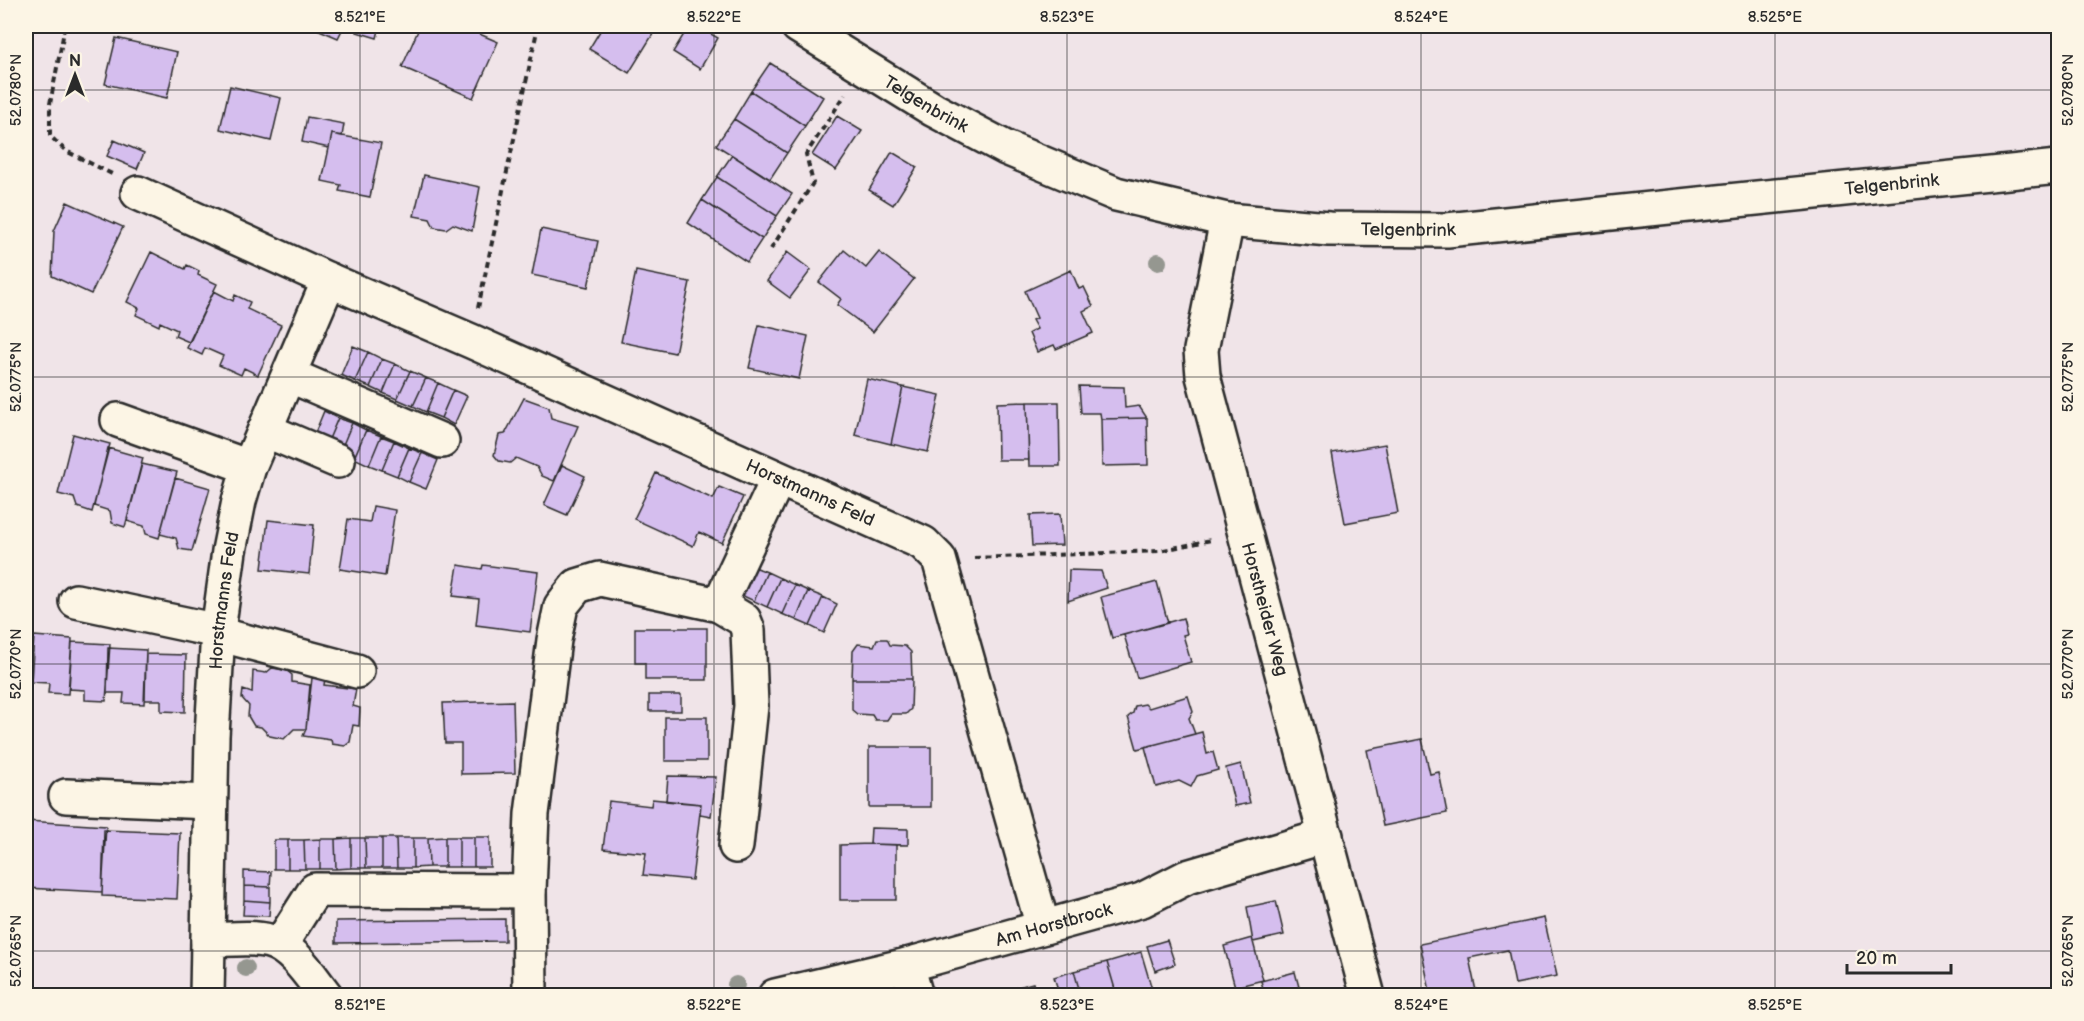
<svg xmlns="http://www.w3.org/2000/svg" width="2084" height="1021" font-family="'Balsamiq Sans',sans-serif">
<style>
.building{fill:#d5beee;stroke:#2b2b2b;stroke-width:1.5}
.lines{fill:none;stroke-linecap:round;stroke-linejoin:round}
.minor-casing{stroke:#2b2b2b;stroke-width:38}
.path{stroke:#2b2b2b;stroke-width:4;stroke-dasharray:6 4.5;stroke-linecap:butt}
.minor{stroke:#fcf5e5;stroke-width:33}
.tree{fill:#959790}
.ticks{fill:none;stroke:#2b2b2b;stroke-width:1.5;stroke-opacity:0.45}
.labels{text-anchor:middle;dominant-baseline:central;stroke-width:4.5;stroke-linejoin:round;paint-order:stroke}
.street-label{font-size:18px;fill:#2b2b2b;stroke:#fcf5e5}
.neatline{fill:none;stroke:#2b2b2b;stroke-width:2}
.ticks-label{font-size:15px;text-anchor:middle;fill:#2b2b2b}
</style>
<rect width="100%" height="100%" fill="#f0e4e8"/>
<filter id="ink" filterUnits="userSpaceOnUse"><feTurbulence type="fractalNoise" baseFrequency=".0167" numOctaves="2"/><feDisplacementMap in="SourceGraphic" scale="12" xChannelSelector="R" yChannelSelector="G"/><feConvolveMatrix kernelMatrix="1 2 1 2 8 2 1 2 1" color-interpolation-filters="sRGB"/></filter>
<g filter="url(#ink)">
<!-- building -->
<path class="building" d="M310,26H344L338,38Z
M359,26H380L377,38L357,32Z
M420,26H461L498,42L473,98L402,67Z
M590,26H658L629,73L589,49L600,31Z
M689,26H697L718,38L700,69L673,52Z
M116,38L177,52L167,98L105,84Z
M770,63L823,97L805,126L751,91Z
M230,86L281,98L271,141L220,129Z
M751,91L805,126L787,153L734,119Z
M837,116L862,131L836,170L812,155Z
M307,117L344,124L342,136L332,134L329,148L302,142Z
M734,119L787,153L770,179L716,145Z
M332,134L381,143L370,197L339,191L341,185L322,181Z
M114,140L144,153L137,169L107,156Z
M892,152L917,167L893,205L869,190Z
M732,155L792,194L777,216L717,177Z
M424,175L480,187L472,231L453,224L446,229L434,227L430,219L414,216Z
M717,177L777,216L762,239L702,200Z
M702,200L762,239L747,262L688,223Z
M67,202L123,227L91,294L52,276L54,231Z
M541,229L598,241L588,287L532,275Z
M844,250L866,268L879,252L914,279L873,332L837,305L841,299L819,282Z
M151,252L185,269L187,265L199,271L198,275L217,284L189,342L175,336L177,330L160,322L159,326L136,315L139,308L127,302Z
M787,252L811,270L790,298L767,281Z
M1071,270L1079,289L1084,287L1093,306L1083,311L1093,333L1056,349L1054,345L1037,352L1029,333L1037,329L1032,320L1037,318L1025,291Z
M636,271L690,282L675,353L621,342Z
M214,291L233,301L235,295L250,302L247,309L281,325L258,375L244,368L241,375L219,365L223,356L205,348L202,355L187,348Z
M759,325L808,336L799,379L749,368Z
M353,346L368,352L355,381L341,375Z
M368,352L382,359L370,387L355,381Z
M382,359L395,364L383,393L370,387Z
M395,364L410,371L397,399L383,393Z
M410,371L426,378L413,406L397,399Z
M426,378L438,383L426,412L413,406Z
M867,379L903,387L891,444L855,435Z
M438,383L453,390L441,418L426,412Z
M1079,386L1124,387L1125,408L1139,406L1147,418L1101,419L1100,413H1081Z
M903,387L940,395L928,452L891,444Z
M453,390L467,396L454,425L441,418Z
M524,398L549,407L551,418L578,426L554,481L542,476L537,467L516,458L510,463L499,461L494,455L499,435L505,434Z
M1027,402L1029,460H998L997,403Z
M1027,402H1059L1060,466H1029Z
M324,411L338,418L326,446L312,440Z
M338,418L352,423L340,452L326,446Z
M1147,418L1148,465L1102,466L1101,419Z
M352,423L366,430L354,458L340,452Z
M366,430L381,436L369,465L354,458Z
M73,434L110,444L92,512L77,507L74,498L58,494Z
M381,436L394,441L382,470L369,465Z
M394,441L409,448L397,476L382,470Z
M1385,444L1398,513L1345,523L1332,453Z
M108,448L143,458L125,527L112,523L110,511L94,506Z
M409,448L422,453L409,482L397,476Z
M422,453L438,460L426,489L409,482Z
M142,464L177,472L159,538L146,534L144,526L127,521Z
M562,465L585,476L567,515L544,505Z
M656,473L713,499L719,487L743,497L722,543L699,532L693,546L634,519Z
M175,478L210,488L192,551L179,549L176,538L160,534Z
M373,506L395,510L385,576L340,569L348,519L370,522Z
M1060,514L1062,545L1032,546L1030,515Z
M268,520L314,525L309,574L262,569Z
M458,565L482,569L483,565L538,572L530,632L476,625L479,599L453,596Z
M752,566L767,572L754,601L739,594Z
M1069,570L1101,571L1107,588L1068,601Z
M767,572L780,578L767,607L754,601Z
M780,578L795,585L782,614L767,607Z
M1157,582L1168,623L1112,638L1101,597Z
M795,585L808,591L796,620L782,614Z
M808,591L823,597L810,626L796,620Z
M823,597L837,604L824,633L810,626Z
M1183,618L1187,634L1183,635L1191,662L1137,678L1124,635Z
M635,628H707V680H645V663H635Z
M34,636L72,639L68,694L48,693L49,683L31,682Z
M877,639H887L890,645L905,646L911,652L912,679H852L853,651L858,644L874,646Z
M72,642L110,644L106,701L85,700V690L69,689Z
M108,648L146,650L144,704L123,703L124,693H107Z
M146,654L186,655L185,712L161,711V700H145Z
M272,668L286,670L292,675V682L310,685L306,729H294L284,739L270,736L261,727L254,726L248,716L249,706L242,698L243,690L252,693L253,671L266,673Z
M312,678L325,679L324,685L356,689L353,706L360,708L359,726L353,725L350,742L345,746L332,744L331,740L303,736L306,729Z
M852,679H912L911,709L906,714H891L887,720H875L872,715L857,714L852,710Z
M649,695H681V711H649Z
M1188,696L1193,712L1189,718L1195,734L1137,749L1128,717L1133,713L1135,706L1145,704L1149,708Z
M513,701L515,773L461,774V743H445L443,703Z
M665,717H707V761H665Z
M1202,732L1207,754L1213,752L1218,770L1197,776L1191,787L1179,781L1156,787L1145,747Z
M1422,739L1430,774L1439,772L1447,813L1383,826L1367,750Z
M869,747H931V807H869Z
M1241,764L1250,803L1235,806L1226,768Z
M668,776L716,777L711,816L700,814L701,804L666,801Z
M652,799L701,804L692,880L643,875L646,853L603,849L609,801L651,806Z
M26,821L106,826L102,892L26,888Z
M871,828L908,829V845L870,844Z
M104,830L180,833L177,899L102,896Z
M445,837H459V867H445Z
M445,837V867H429L428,838Z
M459,837H474V867H459Z
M474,837H490V867H474Z
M351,838H365L366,868H351Z
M351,838V868L336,869L335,839Z
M365,838H382V868H366Z
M382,838H396L397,868H382Z
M396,838H413V868H397Z
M413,838H428L429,867L413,868Z
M320,839H335L336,869H320Z
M320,839V869H305L304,840Z
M274,840H288V869H274Z
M288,840H304L305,869H288Z
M870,844L896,845V900H840V845Z
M244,871L271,872L270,887L244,886Z
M244,886L270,887V902L244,900Z
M244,900L270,902L269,916L243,915Z
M1276,901L1284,935L1253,942L1247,907Z
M1544,918L1557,976L1515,984L1508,950L1469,958L1476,991L1455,996H1431L1420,944Z
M505,919V941L336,943V921Z
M1252,938L1263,980L1235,987L1224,946Z
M1167,940L1175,964L1155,971L1147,946Z
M1141,952L1154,996H1117L1107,962Z
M1107,962L1117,996H1081L1074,971Z
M1074,971L1081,996H1060L1054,977Z
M1295,972L1299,987L1265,996L1261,981Z
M1033,983L1037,996H1001L1000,992Z
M1299,987L1302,996H1266Z"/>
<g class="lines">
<defs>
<g id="minor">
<path id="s1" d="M798,26L934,110L1006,148L1116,194L1227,220L1329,229L1447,230L2058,167"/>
<path id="s2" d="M138,193L329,280L471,341L923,543L939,559L1043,927"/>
<path id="s3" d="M1227,220L1201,350L1203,376L1368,996"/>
<path d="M289,375L442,441"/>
<path d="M118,420L249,467"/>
<path d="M265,430L338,461"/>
<path d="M76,601L218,631"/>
<path d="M218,634L357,671"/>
<path d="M66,796L210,802"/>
<path d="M736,846L751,706L748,630L744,620L719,605L778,479"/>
<path id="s4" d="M208,940L212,736L218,631L229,551L239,501L249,467L329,280"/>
<path d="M280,945L315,890L529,891"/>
<path d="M907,965L916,996"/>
<path d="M207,996L208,940C225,940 252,936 269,941C293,947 311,977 326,996"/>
<path d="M530,996L529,891L532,814L554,640L561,606L577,586L600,579L719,605"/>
<path id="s5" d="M775,996L907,965L1142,900L1187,877L1326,836"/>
</g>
</defs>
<!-- minor casing -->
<use href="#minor" class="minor-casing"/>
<!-- path -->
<path class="path" d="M65,26L50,104V136L66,151L112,174
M771,249L813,183L806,154L845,95
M478,308L538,26
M974,558L1159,551L1211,540"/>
<!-- minor -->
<use href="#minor" class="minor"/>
</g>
<!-- trees -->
<g class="tree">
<circle cx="1158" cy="262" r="9"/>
<circle cx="246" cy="968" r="9"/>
<circle cx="736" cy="985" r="9"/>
</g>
</g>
<!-- ticks -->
<path class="ticks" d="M360,26V996M714,26V996M1067,26V996M1421,26V996M1775,26V996M26,90H2058M26,377H2058M26,664H2058M26,951H2058"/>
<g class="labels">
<!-- street labels -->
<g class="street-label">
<text stroke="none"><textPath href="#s1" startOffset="150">Telgenbrink</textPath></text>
<text stroke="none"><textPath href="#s1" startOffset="1142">Telgenbrink</textPath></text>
<text stroke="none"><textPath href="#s1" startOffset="656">Telgenbrink</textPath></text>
<text stroke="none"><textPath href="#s2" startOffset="736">Horstmanns Feld</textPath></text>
<text stroke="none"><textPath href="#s4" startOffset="340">Horstmanns Feld</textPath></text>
<text stroke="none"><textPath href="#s3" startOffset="400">Horstheider Weg</textPath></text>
<text stroke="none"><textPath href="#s5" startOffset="288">Am Horstbrock</textPath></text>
</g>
</g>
<!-- margin -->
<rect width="2084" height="1021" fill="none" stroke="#fcf5e5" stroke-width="66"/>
<!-- north arrow -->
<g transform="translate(75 75)" stroke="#fcf5e5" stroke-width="4.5" paint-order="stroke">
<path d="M0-4.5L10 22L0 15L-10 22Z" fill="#2b2b2b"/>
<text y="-9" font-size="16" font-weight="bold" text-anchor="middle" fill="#2b2b2b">N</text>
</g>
<!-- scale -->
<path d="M1847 964v9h104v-9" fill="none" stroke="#2b2b2b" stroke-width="3"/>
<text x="1856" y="964" font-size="18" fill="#2b2b2b" stroke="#fcf5e5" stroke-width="4.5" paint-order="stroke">20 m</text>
<rect x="33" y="33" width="2018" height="955" class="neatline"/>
<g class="ticks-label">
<text x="360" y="22">8.521°E</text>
<text x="714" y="22">8.522°E</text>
<text x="1067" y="22">8.523°E</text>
<text x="1421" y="22">8.524°E</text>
<text x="1775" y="22">8.525°E</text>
<text transform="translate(16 90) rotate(-90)" y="5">52.0780°N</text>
<text transform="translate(2068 90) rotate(-90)" y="5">52.0780°N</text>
<text transform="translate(16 377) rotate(-90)" y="5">52.0775°N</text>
<text transform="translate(2068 377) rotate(-90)" y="5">52.0775°N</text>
<text transform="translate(16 664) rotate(-90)" y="5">52.0770°N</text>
<text transform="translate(2068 664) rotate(-90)" y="5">52.0770°N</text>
<text transform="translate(16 951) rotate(-90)" y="5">52.0765°N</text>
<text transform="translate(2068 951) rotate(-90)" y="5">52.0765°N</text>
<text x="360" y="1010">8.521°E</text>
<text x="714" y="1010">8.522°E</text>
<text x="1067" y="1010">8.523°E</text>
<text x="1421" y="1010">8.524°E</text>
<text x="1775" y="1010">8.525°E</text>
</g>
</svg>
